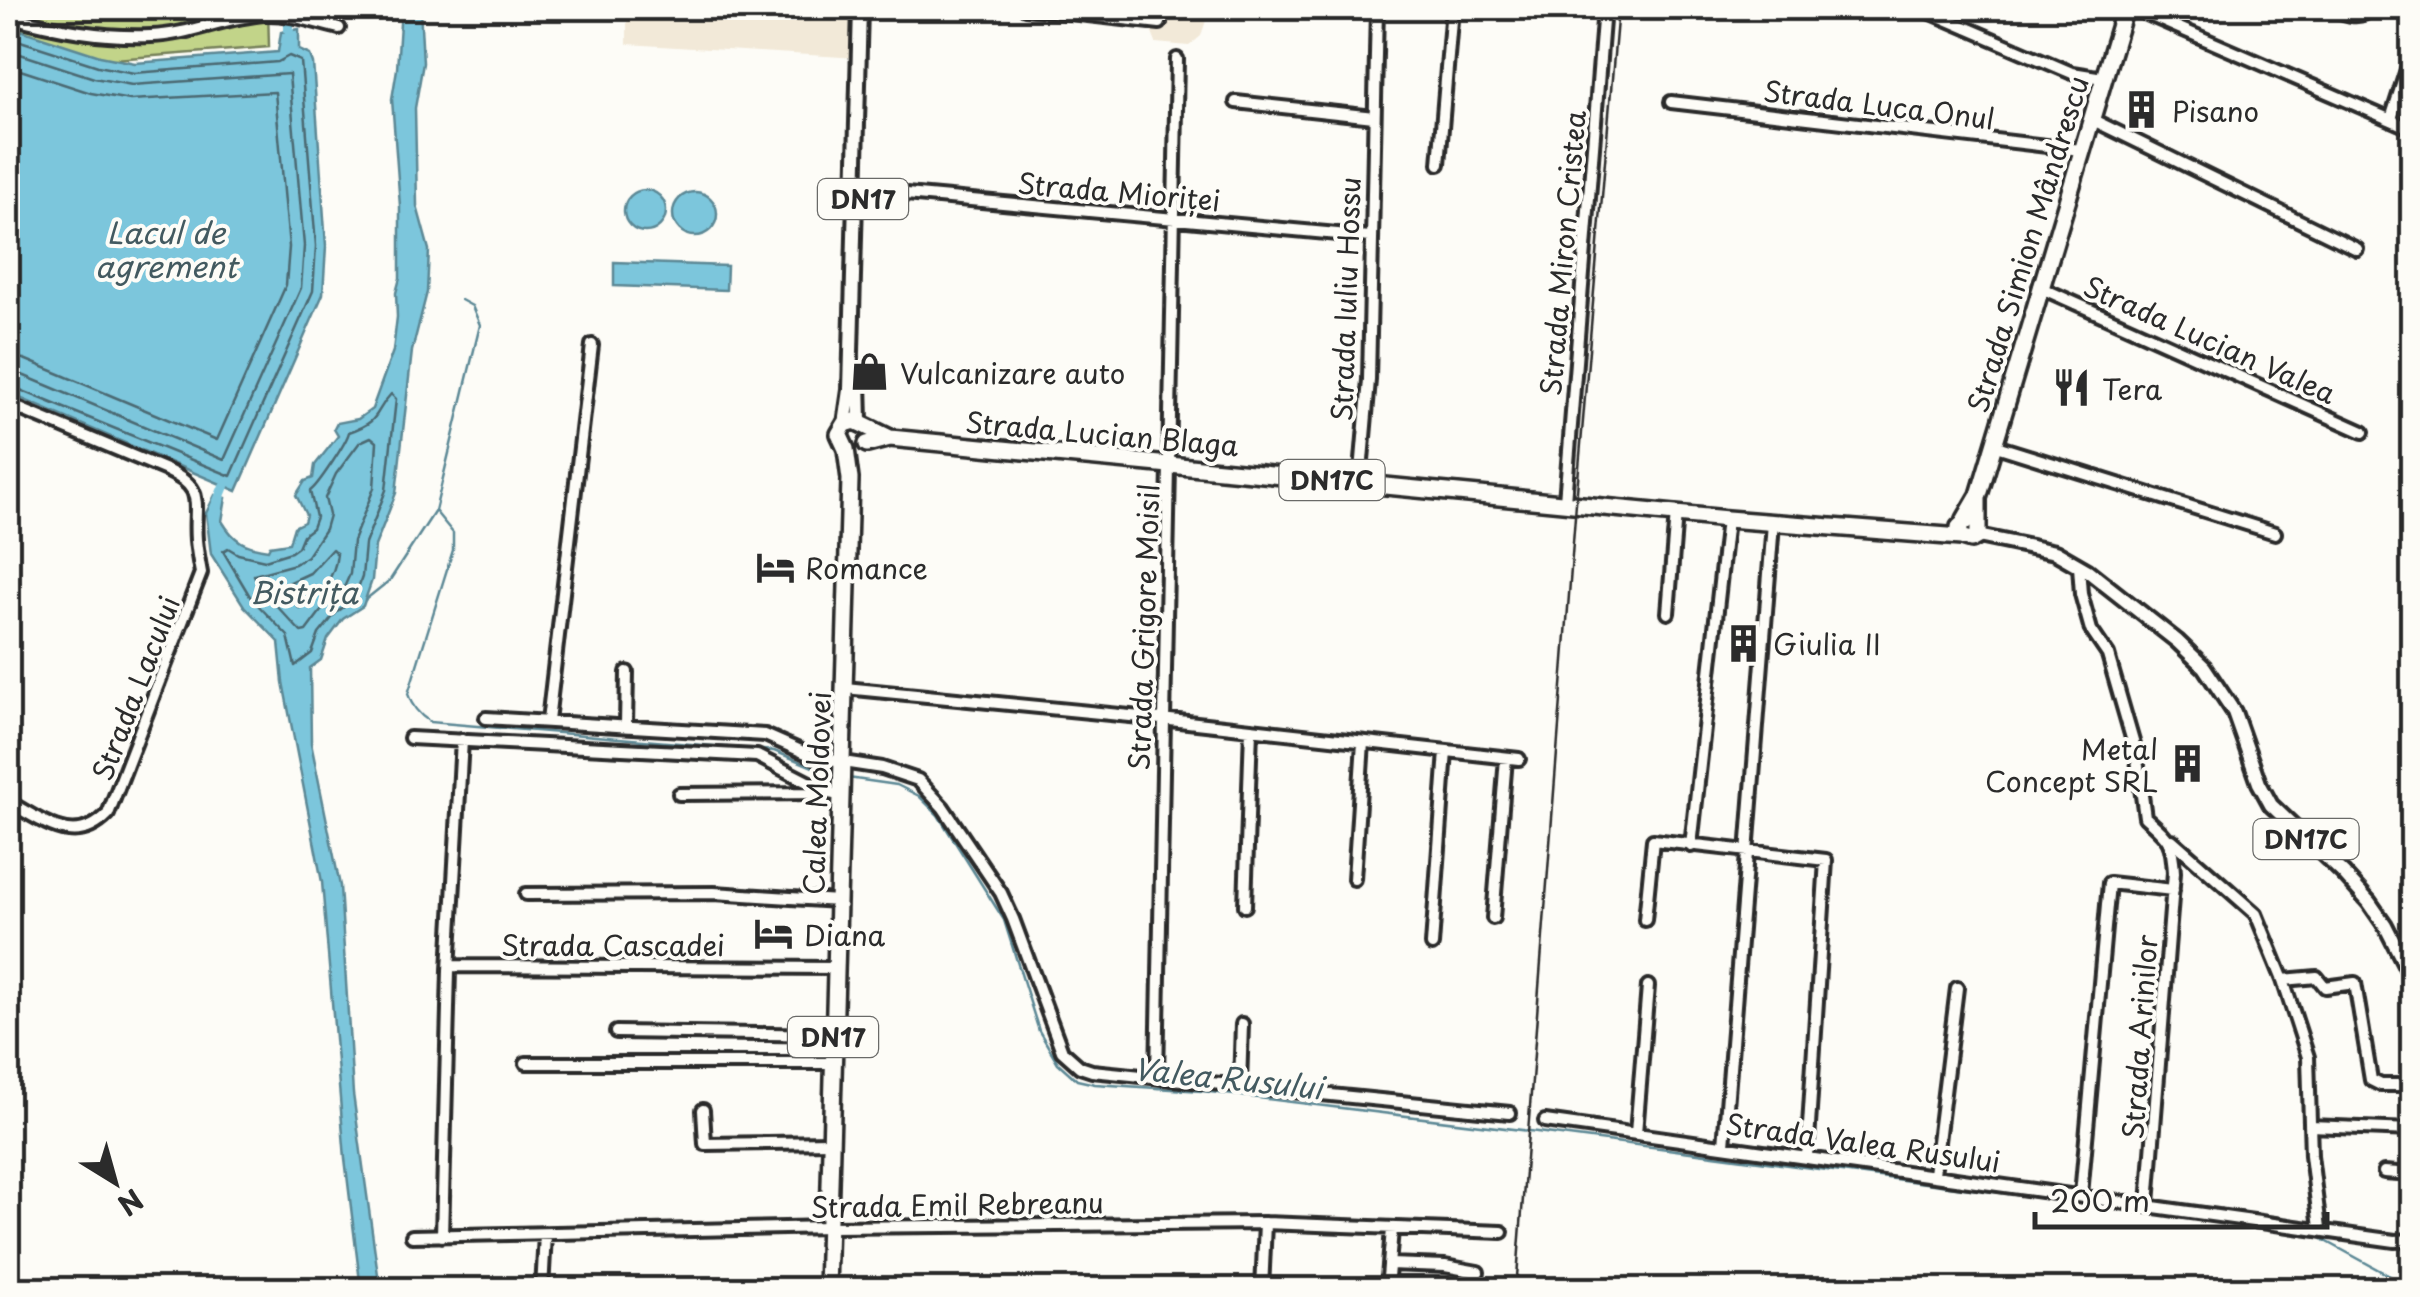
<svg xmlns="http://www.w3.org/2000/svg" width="2420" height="1297" font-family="'Playpen Sans',sans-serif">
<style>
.built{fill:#f2e9d8}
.green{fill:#c2d489;stroke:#76805a;stroke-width:2.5}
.water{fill:#7cc6dc;stroke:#5c8895;stroke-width:2.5}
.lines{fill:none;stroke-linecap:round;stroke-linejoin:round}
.shore{stroke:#4b6972;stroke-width:2.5}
.stream{stroke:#5c8895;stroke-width:2.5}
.canal{stroke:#7cc6dc;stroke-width:10}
.minor-casing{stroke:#2b2b2b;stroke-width:18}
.major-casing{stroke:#2b2b2b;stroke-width:20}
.highway-casing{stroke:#2b2b2b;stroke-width:22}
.minor{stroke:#fdfcf7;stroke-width:10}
.major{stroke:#fdfcf7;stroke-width:12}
.highway{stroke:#fdfcf7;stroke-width:15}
.rail{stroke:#2b2b2b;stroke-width:2.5}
.labels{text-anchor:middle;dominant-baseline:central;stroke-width:8;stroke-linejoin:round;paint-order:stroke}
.shield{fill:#fdfcf7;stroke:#6a6a68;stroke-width:2.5}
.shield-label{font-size:25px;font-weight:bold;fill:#2b2b2b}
.street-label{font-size:28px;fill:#2b2b2b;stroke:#fdfcf7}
.poi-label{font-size:28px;fill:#2b2b2b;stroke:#fdfcf7;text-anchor:start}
.water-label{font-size:30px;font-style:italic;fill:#435a60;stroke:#fdfcf7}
</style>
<rect width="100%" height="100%" fill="#fdfcf7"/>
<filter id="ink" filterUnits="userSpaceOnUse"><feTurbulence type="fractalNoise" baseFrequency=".01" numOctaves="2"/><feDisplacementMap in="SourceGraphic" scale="20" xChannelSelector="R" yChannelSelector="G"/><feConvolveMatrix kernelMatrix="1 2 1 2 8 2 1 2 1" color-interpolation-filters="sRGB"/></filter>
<g filter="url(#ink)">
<!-- built -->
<path class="built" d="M627,8H860L859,58L627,44Z
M1142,8H1210L1201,36L1189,46L1156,43Z"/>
<!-- green -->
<path class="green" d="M8,8H268L269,47L102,60L8,31Z"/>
<!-- water -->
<path class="water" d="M401,8H420L423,63L415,108L417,206L429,250L427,292L412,351L396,493L375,546L372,580L363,606L343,619L328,639L321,660L310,668L311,743L340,886L353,1094L380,1289L361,1290L345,1158L322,882L283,682L279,642L244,606L211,554L206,513L215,495L226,498L222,521C234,541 245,547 268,550L270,546L289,543L294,527L304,522L306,515L296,495L305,481L313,478L315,465L338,436L334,429L337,423L358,419L372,409L393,351L397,317L396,293L400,278V206L392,99L397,69Z
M8,26L100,56L135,63L278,52L281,32L299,29V50L310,55L313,63L326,246L323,294L237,491L8,393Z
M624 211a21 21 0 1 1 42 0a21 21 0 1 1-42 0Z
M673 214a22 22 0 1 1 44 0a22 22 0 1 1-44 0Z
M614,262L727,266L726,290L614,286Z"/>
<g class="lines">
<!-- shore -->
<path class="shore" d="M8,37L98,66L134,73L278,62L289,56L301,61L316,246L313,291L231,476L8,385
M8,50L94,78L132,85L289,74L304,246L301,288L224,460L20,374L8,372
M8,66L91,93L130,100L275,92L289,247L286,285L217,440L24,359L8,357
M391,394L396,399L386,490L365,544L362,577L354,599L336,613L319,634L312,653L295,666L288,636L251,598L223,551L228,548L238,554L265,560L291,552L298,547L303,535L312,528L316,517L310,491C317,487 347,442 349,432C382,421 373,413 391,394Z
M371,437L377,442L374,488L353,541L350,574L342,592L327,603L306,631L301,632L260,588L254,575L295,564L307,556L325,529L329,515L325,498L336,474L360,442Z
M332,549L337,554C335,576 319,601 299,608L284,590V585L310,573Z"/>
<!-- stream -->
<path class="stream" d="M435,511L453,533V550L408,694C412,707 419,715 430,722L774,751L835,776
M365,600L390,580L435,511L480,325L472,306L461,300
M848,778L897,785L919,796L938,815L1004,920L1039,1031L1058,1063L1077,1080L1095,1084L1202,1091L1538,1132L2290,1231
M2313,1234L2412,1288"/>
<!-- canal -->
<path class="canal" d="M289,8V30
M215,508L224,486"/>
<defs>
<path id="minor" d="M1025,8L1160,23
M1920,8L2072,73L2103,78
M2133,8L2412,129
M2330,8C2345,14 2360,21 2372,8
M8,16C55,29 101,38 151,36C189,35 225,17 264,14C290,13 314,22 339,28
M1236,102L1374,117
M1671,102L2081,150
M2091,119L2357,249
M2391,119L2412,54
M1439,164L1452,8
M863,190L1370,237
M2039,287L2363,432
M8,404L166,470C207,489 193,502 196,540C197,551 199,562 201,573L108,814C74,849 43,820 8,802
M1993,445L2275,533
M1360,483L1369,380L1377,8
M1565,501L1604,8
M2079,566L2081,594L2091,630L2108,655L2136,752L2145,817C2169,839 2172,839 2174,872L2148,1204
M1668,613L1676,513
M845,688L1161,719L1519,759
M486,718L765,735L817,758L882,768L918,780L943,807L1001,893L1013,919L1062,1051L1080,1067L1092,1071L1510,1113
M548,721L592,345
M626,725L627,672
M410,738L757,756L829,793L840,795
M679,794L828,793
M2172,840L2256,914L2283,980
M1691,846L1727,519
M1354,879L1363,742
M526,894L714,893L838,901
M1245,906L1251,729
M1493,918L1506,758
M1645,920L1653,840L1826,860L1807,1157
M1432,945L1446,751
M450,966L836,968
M2410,974L2412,1041
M616,1032L834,1035
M526,1063H833
M1157,1077C1161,737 1172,398 1177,59
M1240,1085L1242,1024
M703,1110L705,1144L830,1142
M1545,1121L2395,1241L2412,1240
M2310,1126L2412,1130
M1636,1133L1648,986
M1724,1145L1773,523
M2384,1172L2412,1174
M1934,1174L1957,988
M2081,1195L2109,883L2173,890
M2320,1228L2311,1155L2308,1057L2283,980L2317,977L2325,987L2355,983L2371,1080L2381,1085H2412
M412,1236L829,1227L1265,1223L1502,1232
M442,1236L449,970L462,740
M1389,1264L1445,1266L1478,1272
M542,1290L545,1234
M1262,1290L1265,1223
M1387,1290L1392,1229"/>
<path id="major" d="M859,380L860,422
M845,424L850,390L860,8
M1978,536L2055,552L2088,571L2177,641L2204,667L2234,712L2259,783L2271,805L2343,873L2369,902L2385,925L2412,978"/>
<path id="highway" d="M867,444L890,438L1727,519L1961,537
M1965,519L1979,495L2125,8
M1978,522L1969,518L1959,527L1961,537L1971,540L1978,536V499
M827,1290L850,479L846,449L839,434L845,424L855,421L890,438"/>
</defs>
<!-- minor casing -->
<use href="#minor" class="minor-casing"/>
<!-- major casing -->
<use href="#major" class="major-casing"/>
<!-- highway casing -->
<use href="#highway" class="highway-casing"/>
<!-- minor -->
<use href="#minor" class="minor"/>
<!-- major -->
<use href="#major" class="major"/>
<!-- highway -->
<use href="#highway" class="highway"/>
<!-- rail -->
<path class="rail" d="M1516,1290L1576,503L1618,8"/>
</g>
</g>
<!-- icons -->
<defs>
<symbol id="building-bare" viewBox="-9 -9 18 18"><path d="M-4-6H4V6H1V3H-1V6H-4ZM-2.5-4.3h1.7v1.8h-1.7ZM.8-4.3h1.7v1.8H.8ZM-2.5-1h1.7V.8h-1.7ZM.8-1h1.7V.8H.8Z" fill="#2b2b2b" stroke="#fdfcf7" stroke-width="2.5" paint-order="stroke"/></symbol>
<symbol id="shop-bare" viewBox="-9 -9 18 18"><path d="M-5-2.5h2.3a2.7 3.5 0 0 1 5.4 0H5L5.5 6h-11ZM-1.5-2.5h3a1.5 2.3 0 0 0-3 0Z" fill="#2b2b2b" stroke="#fdfcf7" stroke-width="2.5" paint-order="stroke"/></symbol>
<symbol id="restaurant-bare" viewBox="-9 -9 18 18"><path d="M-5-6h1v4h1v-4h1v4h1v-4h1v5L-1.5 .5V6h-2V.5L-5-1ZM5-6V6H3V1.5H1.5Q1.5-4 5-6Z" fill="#2b2b2b" stroke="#fdfcf7" stroke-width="2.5" paint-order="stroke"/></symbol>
<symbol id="hotel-bare" viewBox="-9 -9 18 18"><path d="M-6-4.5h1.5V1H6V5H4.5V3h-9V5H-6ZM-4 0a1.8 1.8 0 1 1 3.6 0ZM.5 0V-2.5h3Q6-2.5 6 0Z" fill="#2b2b2b" stroke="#fdfcf7" stroke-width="2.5" paint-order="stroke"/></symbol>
</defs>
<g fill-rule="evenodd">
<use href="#building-bare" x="2114" y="82" width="55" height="55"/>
<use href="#shop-bare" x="842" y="344" width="55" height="55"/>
<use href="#restaurant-bare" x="2044" y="360" width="55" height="55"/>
<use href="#hotel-bare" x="748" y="540" width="55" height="55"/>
<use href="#building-bare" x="1716" y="616" width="55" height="55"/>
<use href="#building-bare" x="2160" y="736" width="55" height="55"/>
<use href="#hotel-bare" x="746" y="906" width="55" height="55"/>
</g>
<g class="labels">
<!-- shield labels -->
<g class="shield">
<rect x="818" y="179" width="90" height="40" rx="8"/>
<rect x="1279.5" y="460" width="105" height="40" rx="8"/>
<rect x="2253.5" y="819" width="105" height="40" rx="8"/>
<rect x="788" y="1017" width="90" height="40" rx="8"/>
</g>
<g class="shield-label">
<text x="863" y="199">DN17</text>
<text x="1332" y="480">DN17C</text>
<text x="2306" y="839">DN17C</text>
<text x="833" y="1037">DN17</text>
</g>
<!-- street labels -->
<g class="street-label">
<text transform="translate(1879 104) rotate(7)">Strada Luca Onul</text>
<text transform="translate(1119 191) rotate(5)">Strada Mioriței</text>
<text transform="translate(2027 244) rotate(-73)">Strada Simion Mândrescu</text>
<text transform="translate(1562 253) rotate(-85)">Strada Miron Cristea</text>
<text transform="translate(1345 299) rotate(-88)">Strada Iuliu Hossu</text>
<text transform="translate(2210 339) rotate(24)">Strada Lucian Valea</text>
<text transform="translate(1102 433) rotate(5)">Strada Lucian Blaga</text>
<text transform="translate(1143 627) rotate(-88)">Strada Grigore Moisil</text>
<text transform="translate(135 688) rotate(-69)">Strada Lacului</text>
<text transform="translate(816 793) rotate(-88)">Calea Moldovei</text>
<text x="613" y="944">Strada Cascadei</text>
<text transform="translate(2139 1037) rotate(-86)">Strada Arinilor</text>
<text transform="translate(1863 1142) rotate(8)">Strada Valea Rusului</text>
<text transform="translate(957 1204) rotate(-1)">Strada Emil Rebreanu</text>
</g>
<!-- poi labels -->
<g class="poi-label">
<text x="2172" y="110">Pisano</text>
<text x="900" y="372">Vulcanizare auto</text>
<text x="2102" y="388">Tera</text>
<text x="805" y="567">Romance</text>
<text x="1773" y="643">Giulia II</text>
<text x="2158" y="748" text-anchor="end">Metal<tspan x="2158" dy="32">Concept SRL</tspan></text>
<text x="804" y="934">Diana</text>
</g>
<!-- water labels -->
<g class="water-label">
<text x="166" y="231">Lacul de<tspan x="166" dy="34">agrement</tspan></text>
<text x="304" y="591">Bistrița</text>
<text transform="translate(1228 1077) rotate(6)">Valea Rusului</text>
</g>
</g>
<!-- margin -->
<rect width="2420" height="1297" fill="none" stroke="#fdfcf7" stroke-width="40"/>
<rect x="20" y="20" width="2380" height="1257" fill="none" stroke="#2b2b2b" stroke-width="4" filter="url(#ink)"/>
<!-- north arrow -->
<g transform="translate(115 1182) rotate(143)" stroke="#fdfcf7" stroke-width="8" paint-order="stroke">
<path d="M0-8L18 38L0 25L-18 38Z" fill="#2b2b2b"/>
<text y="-15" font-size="28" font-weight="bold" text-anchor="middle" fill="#2b2b2b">N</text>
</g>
<!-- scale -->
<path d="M2035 1212v15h292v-15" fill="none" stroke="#2b2b2b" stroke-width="5"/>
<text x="2050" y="1212" font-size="30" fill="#2b2b2b" stroke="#fdfcf7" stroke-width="8" paint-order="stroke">200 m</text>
</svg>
